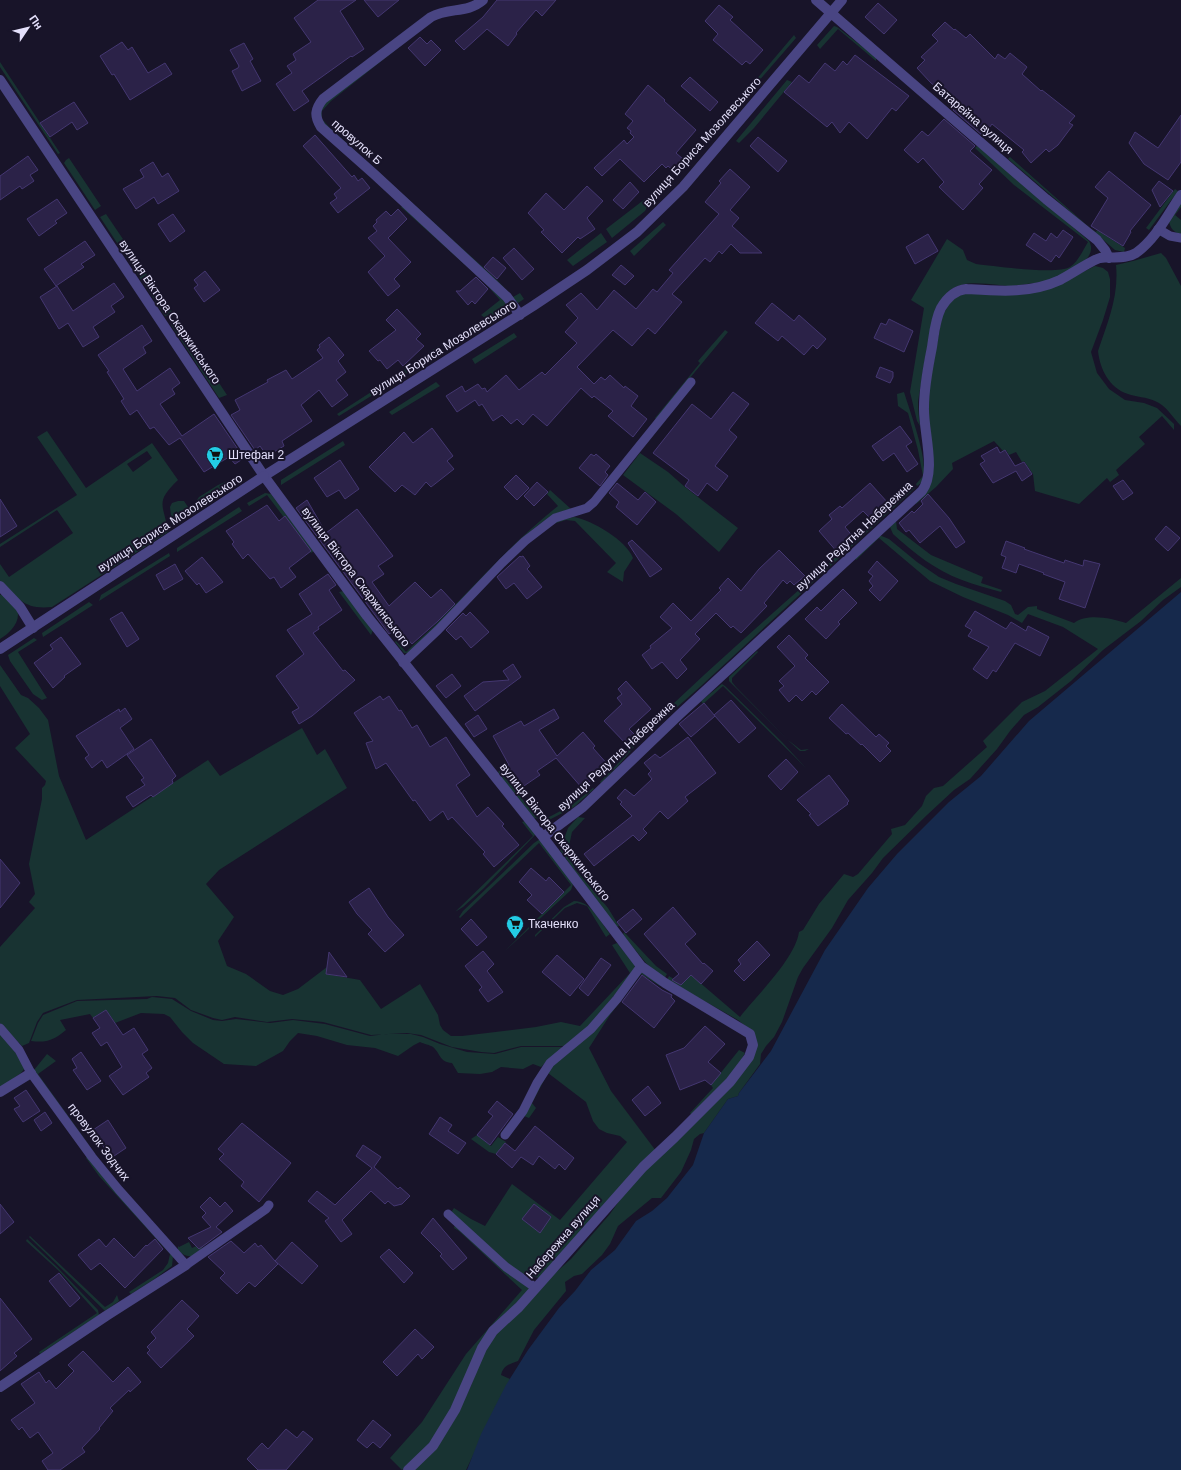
<svg xmlns="http://www.w3.org/2000/svg" width="1181" height="1470" font-family="Arial,sans-serif">
<style>
.green{fill:#183332;fill-rule:evenodd}
.water{fill:#16294c}
.building{fill:#2b2248;stroke:#443771}
.lines{fill:none;stroke-linecap:round;stroke-linejoin:round}
.service{stroke:#494583;stroke-width:9}
.minor{stroke:#494583;stroke-width:10}
.tertiary{stroke:#494583;stroke-width:10}
.labels{text-anchor:middle;dominant-baseline:central;stroke-width:4;stroke-linejoin:round;paint-order:stroke}
.street-label{font-size:12px;fill:#e4e0fb;stroke:#181429}
.poi-label{font-size:12px;fill:#e4e0fb;stroke:#181429;text-anchor:start}
</style>
<rect width="100%" height="100%" fill="#181429"/>
<!-- green -->
<path class="green" d="M427,25L331,101L322,111V119L329,127L497,280L513,297L520,293L524,299L518,303L322,123L320,108L324,103Z
M834,26L837,27L876,57V61L838,29L820,49L817,45Z
M794,35L796,38L757,83L755,81Z
M0,62L60,153L58,154L0,67Z
M787,80L792,82L754,128L739,143L736,141Z
M977,146L980,147L1089,241C1103,265 1043,284 1026,286C1002,289 968,275 949,291C945,294 943,300 941,304C930,328 926,352 922,377C921,385 919,394 918,402C918,410 919,418 920,426L917,421L910,392L924,308L911,300L947,239L963,250L967,260L976,264C994,266 1057,275 1070,267C1078,262 1083,250 1088,242L1014,185L975,148Z
M1010,157L1090,228L1096,232L1097,230L1125,248L1124,252L1115,250L1100,237L1008,159Z
M69,158L101,206L95,210L64,163L66,160Z
M1175,189L1178,191L1149,230L1146,228Z
M645,199C647,204 648,206 645,211L612,238L606,229Z
M1181,202V207L1175,215L1181,220V234C1174,233 1170,228 1169,221Z
M404,205L506,302C504,313 497,317 488,320L481,315L500,300L485,283L401,207Z
M106,214L173,313L165,316L100,217Z
M663,222L666,225L634,256L630,251Z
M601,233L607,242L573,266L567,260Z
M1161,253L1166,258L1181,286V426C1173,418 1166,405 1155,401C1147,397 1136,397 1128,394C1109,388 1100,369 1098,351C1108,321 1119,296 1116,265L1133,261Z
M1095,266L1103,268L1108,272L1110,279V297L1103,320L1091,352L1097,373L1109,389L1125,400L1144,403L1157,408L1174,424V430L1162,416L1139,437L1145,444L1116,470L1119,475L1110,482L1107,478L1079,504L1035,491L1033,474L1024,461L1022,462L1016,452L1009,455L1006,450L1003,451L994,441L952,463L953,469L936,487L916,504L915,502L930,486L928,394L942,316L950,303L957,296L970,292L1071,278Z
M176,318L181,325L227,395L219,398L171,325Z
M725,330L728,332L656,419L655,418L700,363L698,361Z
M514,333L517,337L475,364L472,359Z
M438,346L442,351L393,382L391,379Z
M436,382L440,386L392,415L389,412Z
M382,385L384,388L339,416L337,414Z
M904,392C910,412 929,461 923,479C922,482 920,484 917,486L916,484L923,476L918,450L908,413L898,406L897,394Z
M47,431L86,488L152,443L178,480C154,503 164,504 168,532L52,607C25,610 19,599 0,582V564L9,577L73,533L57,510L0,547V544L77,495L37,437ZM147,451L152,458L133,472L127,464Z
M343,441L345,445L281,485V480Z
M640,453L668,472L685,487L738,528L719,552L676,514L623,475Z
M237,477V479C228,489 213,497 200,502L197,500L199,497L218,485Z
M913,486L915,488L701,686L650,731L647,729C712,665 782,606 849,545L850,546L856,540V539Z
M550,490L571,509L554,514L537,526L520,540L434,629L408,653H404L395,642L396,641L406,652C418,640 431,630 442,618C480,580 516,539 558,506L547,494Z
M265,493L271,494L314,551L311,553L267,495L249,506L247,503Z
M178,501H184L188,507L187,511L175,521L171,516L170,507L172,503Z
M239,507L242,511L177,552V548Z
M574,517C592,520 627,541 633,558L624,572L623,582L607,572L616,563L575,521L566,520L553,524V522Z
M896,521L897,529L931,555L983,577L981,583L1002,590L1001,592C988,588 975,585 962,580C935,570 914,553 893,534L890,527Z
M879,535L889,539L917,562L939,577L956,584L1005,601L1011,605L1015,614L1018,615L1028,607L1037,606V609L1074,623C1087,613 1111,618 1126,623L1181,578V587L1163,600L1141,621L1103,650L1071,681L1038,707L1024,715L1010,731L997,749L970,779L954,790L927,815L883,858L872,873L848,900L832,928L803,968L798,977L782,1022L774,1037L766,1046L761,1054L760,1064L739,1093L738,1096L728,1099L704,1133L700,1134L694,1139L691,1150L681,1172L661,1198H652L618,1226L610,1244L602,1255L582,1274L574,1276L565,1282L566,1291L534,1330L518,1361C509,1364 503,1366 501,1375L510,1379L466,1470H414L453,1422L470,1388L482,1357L496,1334L545,1282L571,1259L610,1214L636,1177L742,1072L751,1031L738,1020L667,980L669,976L682,984L691,975L740,1017C757,995 795,959 799,932L803,930L819,904L844,874L853,877L858,874L892,834L891,829L905,825L922,806L926,796L934,788L943,786L987,747L983,741L1022,702L1045,691L1098,649L1063,627L1028,614L1022,623L1008,615L963,597L930,581L879,538L856,560L854,557Z
M169,553L170,556L99,601L101,595Z
M344,591L373,630L371,635L339,592Z
M2,594C6,598 13,602 16,607C23,620 10,633 0,639V595Z
M89,602L93,605L43,637L42,633Z
M34,638L37,640L18,652L47,698L42,700L33,694L10,661L8,655Z
M757,651L758,652L732,678V682L736,687L788,740L801,750L809,749L805,751H800L790,742L729,681V677Z
M0,665L21,695L28,698L39,708L48,720L59,776L86,840L208,760L220,776L302,728L317,755L325,749L347,788L219,870L206,884L234,917L218,941L227,966L246,974L270,991L283,995L298,989L327,967L326,974L360,980L381,1009L420,984L438,1015L440,1025L443,1030L451,1036H462L536,1027L561,1022L580,1026L630,973L612,945L617,943L635,965L634,972L584,1031L567,1046H521L494,1053L481,1052L452,1047L421,1035L407,1033L371,1035L323,1022L292,1019L267,1022L235,1017L222,1020L213,1018L191,1010L175,998L157,996L77,1000L43,1013L37,1022L29,1043L22,1046L0,1023V947L35,908L29,902L35,894L29,864L42,799V788L45,785L46,781L15,748L30,734L0,686Z
M722,684L725,686L782,742L806,768L723,686L703,704L701,701Z
M640,735L641,739L618,766L601,783L600,782L625,756L623,752Z
M499,770L532,811L541,816L549,817L572,805L593,788L594,789L574,807L549,820L534,818L498,774Z
M578,817L585,818L572,832L569,846V852L575,869L608,908L619,926L616,927L571,866L560,850L568,828Z
M525,821L536,834L484,888L463,907L455,912L533,836L522,822Z
M540,839L573,884L571,890L505,951L571,885L539,843L460,918L459,917L463,911L534,843Z
M574,901C591,901 600,921 610,934L606,937L587,906L577,903L565,908L535,937V935L564,907Z
M624,932L656,966L667,974L664,979L646,963L623,935Z
M641,972L661,985L660,986L641,974L610,1015L589,1048L611,1091L656,1151L539,1278L522,1274L504,1261L454,1216L452,1211L454,1208L471,1219L485,1226L512,1184L560,1220L627,1142L620,1136L607,1133L599,1129L593,1121L586,1102L548,1073L532,1103L536,1108L529,1118L524,1116L510,1135V1134L547,1071Z
M152,997L172,999L191,1011L213,1020L222,1021L236,1019L270,1023L293,1020L325,1024L370,1036L386,1034H411L423,1037L440,1044L467,1052L495,1054L521,1047H564L550,1058L541,1067L533,1064L523,1069L501,1067L492,1072L480,1074L458,1073L452,1063C439,1062 441,1054 433,1047C430,1045 424,1044 420,1042L414,1045L398,1056L375,1048L347,1045L317,1036L298,1033L290,1041L283,1051L256,1066L224,1064L193,1043L182,1032L170,1017L164,1014L141,1013L115,1023L106,1010L93,1018L90,1014L60,1020L66,1030C54,1040 47,1043 31,1041L38,1023L43,1015L77,1001L147,999Z
M0,1032L10,1044L25,1068L21,1073L0,1088Z
M739,1050L745,1053C733,1078 712,1096 693,1116L690,1113L713,1088L711,1085Z
M47,1054L56,1061L38,1074L98,1157L34,1070Z
M477,1135L491,1146L498,1137L506,1142L496,1154L489,1152L471,1139Z
M88,1155L173,1256L172,1266L153,1280L131,1294L129,1292L163,1270L168,1263L170,1254L99,1176L86,1158Z
M455,1224L530,1289L493,1327L452,1409L428,1447L402,1470L390,1458L422,1422L466,1354L522,1290L459,1231L454,1228Z
M30,1236L105,1307L113,1302L117,1295L119,1301L105,1311L29,1237Z
M27,1239L57,1267L98,1310L99,1315L40,1354L39,1352L97,1313L59,1271L26,1241Z
M189,1242L192,1248L205,1242C200,1255 189,1262 178,1250V1246L179,1247Z"/>
<!-- water -->
<path class="water" d="M1181,592V1470H467L481,1434L506,1385L528,1350L559,1308L575,1291L591,1270L615,1250L636,1221L652,1211L667,1198L693,1165L704,1133L728,1099L738,1096L739,1093L771,1051L825,950L868,888L897,854L949,802L981,776L1029,721Z"/>
<!-- building -->
<path class="building" d="M318,0H356L340,11L364,49L352,57L351,56L302,91L309,101L294,111L276,84L292,73L287,66L296,60L293,54L311,42L294,18Z
M364,0H399L378,17Z
M497,0H556L542,16L536,10L516,33L517,34L508,46L487,29L464,50L455,41L483,17Z
M878,3L897,20L884,34L865,17Z
M719,5L733,17L730,20L763,50L750,64L746,61L742,65L713,40L718,34L705,21Z
M945,22L954,30L955,29L966,38L970,34L995,59L998,54L1005,59L1010,53L1027,67L1022,74L1041,91L1042,90L1075,116L1069,123L1073,125L1058,145L1049,152L1046,149L1031,163L1022,152L1024,150L992,124L983,136L953,110L955,107L949,102L952,99L931,83L917,68L925,60L921,57L938,41L932,35Z
M420,37L427,44L431,40L441,50L425,66L408,48Z
M122,42L128,50L132,47L148,73L165,63L172,74L130,100L114,74L112,75L100,56Z
M244,43L253,59L250,61L261,81L242,91L232,71L238,68L239,66L230,50Z
M855,55L909,96L896,111L892,108L867,139L849,122L840,133L832,122L827,127L784,92L799,75L809,83L825,63L835,71L843,61L847,65Z
M690,77L718,102L710,111L681,86Z
M648,85L665,100L664,101L696,130L676,153L684,160L675,172L668,166L666,168L662,164L644,182L620,159L602,176L594,168L624,140L627,144L634,137L630,133L631,131L627,128L633,121L625,114Z
M74,102L88,123L77,130L72,122L50,137L40,123Z
M1181,115V162L1168,180L1144,164L1129,143L1135,132L1158,148Z
M944,119L975,146L970,151L992,170L979,184L983,188L963,210L939,187L944,182L923,158L918,163L904,150L922,131L928,136Z
M315,135L352,177L354,175L358,181L362,178L370,188L338,213L330,203L337,198L334,194L341,188L303,146Z
M758,137L787,161L778,172L750,146Z
M28,156L38,170L30,175L34,181L22,189L20,186L0,200V176Z
M153,162L162,177L168,173L179,191L158,204L154,197L136,209L123,189L144,177L140,170Z
M730,169L750,187L730,210L739,218L732,226L762,253H740L731,244L722,254L719,251L710,262L705,258L672,294L682,302L655,334L648,328L632,346L613,330L577,367L594,384L601,377L605,380L610,375L624,388L625,386L638,396L631,406L647,419L633,437L608,416L613,411L594,396L592,398L581,388L547,426L533,414L523,425L517,419L511,424L502,415L493,421L482,404L479,406L475,400L457,412L446,396L462,386L465,392L478,384L482,389L485,388L487,392L506,375L519,390L542,372L545,375L577,343L565,332L578,318L566,305L581,293L597,310L614,290L636,309L653,289L657,292L673,273L669,270L719,214L705,202L721,183L719,181Z
M1109,171L1151,205L1130,231L1131,232L1123,246L1091,226L1108,198L1095,187Z
M1159,181L1173,191L1160,207L1152,190Z
M630,182L639,192L623,209L613,200Z
M587,186L603,201L587,218L595,229L580,239L578,237L562,253L541,232L544,230L528,213L546,193L564,210Z
M57,199L67,213L55,221L57,223L39,236L27,219Z
M398,209L407,219L388,238L411,262L394,279L400,286L388,296L368,272L385,256L368,238L377,231L373,226L377,222L376,220L386,211L391,216Z
M173,214L185,231L170,242L158,224Z
M1063,230L1073,237L1059,258L1056,255L1051,262L1026,245L1034,233L1046,241L1051,233L1057,238Z
M928,234L938,251L915,264L906,247Z
M85,241L95,255L81,264L84,267L56,286L44,269Z
M514,248L534,269L522,280L503,258Z
M493,257L506,268L497,279L484,267Z
M621,265L634,276L625,285L612,275Z
M205,271L220,290L204,302L194,288L198,285L194,280Z
M476,277L488,289L475,304L472,301L468,305L456,291H460Z
M114,283L124,297L111,306L115,312L93,327L99,337L83,347L68,323L59,329L40,297L57,286L73,311Z
M772,303L794,321L799,315L826,339L817,349L813,345L804,355L782,336L778,341L755,323Z
M397,309L421,334L416,339L424,346L403,366L398,360L387,369L380,360L378,361L369,351L396,330L386,320Z
M889,319L913,331L904,352L874,338L881,323L886,325Z
M142,325L152,341L143,347L146,353L123,369L137,391L170,368L180,383L172,389L175,394L160,404L182,436L214,414L244,458L235,464L229,457L204,472L180,438L169,445L154,427L150,429L137,410L130,415L121,401L124,399L107,372L109,371L98,355Z
M329,337L344,355L338,361L346,372L336,380L348,395L332,407L319,390L301,405L312,421L282,441L284,446L267,456L260,446L255,450L231,415L240,410L235,400L268,382L267,380L286,370L292,379L323,358L317,350L320,347L319,345Z
M880,367L893,372V377L890,383L876,377Z
M733,392L749,404L729,430L737,437L715,466L728,476L717,491L707,483L698,496L685,486L689,480L653,453L692,404L711,419Z
M900,426L912,442L906,446L918,464L907,472L894,453L883,461L872,446Z
M432,428L453,456L447,461L454,469L431,487L426,482L415,495L402,485L395,492L369,467L404,432L413,443Z
M997,447L1000,453L1005,450L1015,466L1024,462L1032,474L1022,481L1016,471L993,483L980,464L985,461L981,456Z
M591,454L594,456L596,454L610,466L605,472L608,475L600,486L579,468Z
M340,460L359,489L345,499L339,490L327,497L314,478Z
M516,475L529,488L517,500L504,487Z
M1123,480L1133,493L1123,500L1113,486Z
M537,482L548,492L534,506L524,496Z
M617,483L638,500L645,492L656,502L637,525L616,507L619,502L609,493Z
M870,483L888,503L871,519L863,511L845,527L854,538L838,553L819,531L832,519L829,515L840,506L842,508Z
M928,494L949,518L965,542L956,548L940,526L920,543L909,530L906,532L899,523L912,511L914,513L923,504L921,501Z
M0,499L17,526L0,537Z
M307,500L326,533L357,509L393,556L378,566L384,574L372,582L389,606L415,582L431,598L441,589L455,604L438,621L412,644L398,628L389,634L296,508Z
M267,505L279,521L285,516L311,551L289,568L296,577L281,588L274,577L270,579L248,554L243,559L232,544L234,542L226,531Z
M1166,526L1180,538L1168,551L1155,539Z
M632,540L662,569L650,577L628,543Z
M1006,541L1025,548L1024,549L1064,563L1065,560L1083,566L1084,560L1100,564L1085,608L1059,599L1065,582L1043,574L1044,573L1019,564L1016,573L1002,568L1006,557L1001,555Z
M779,550L805,576L794,585L790,581L787,584L783,580L764,603L767,606L741,633L733,626L731,628L716,613L695,634L700,639L680,660L687,669L677,679L662,662L652,669L642,655L651,648L650,646L672,628L660,617L673,603L691,621L721,590L719,588L728,578L741,591L759,569Z
M520,556L521,557L523,556L530,566L527,569L542,587L527,599L514,583L506,589L497,577Z
M202,557L223,582L206,593L199,583L197,585L185,571Z
M877,561L898,581L880,601L869,590L873,586L869,581L873,576L868,572Z
M175,564L183,579L164,590L156,575Z
M328,574L336,585L329,590L342,610L318,627L319,629L313,633L343,671L345,670L355,680L312,716L299,724L292,712L299,708L276,676L304,654L287,630L312,614L299,594Z
M843,589L857,603L838,622L840,624L826,639L805,619L817,607L821,611Z
M975,611L1006,629L1011,622L1026,631L1028,626L1049,637L1040,656L1015,643L996,672L993,670L987,679L973,669L989,647L968,636L972,630L965,626Z
M122,612L139,639L127,647L110,619Z
M470,612L489,632L471,648L461,636L456,640L446,630L463,613L466,616Z
M789,635L808,655L805,658L829,682L816,695L812,691L802,701L796,695L789,702L779,690L784,686L779,681L795,666L777,647Z
M61,637L81,664L64,676L65,677L53,688L34,663L53,649L50,645Z
M513,664L521,677L475,711L464,696L483,682L509,680L503,671Z
M452,674L461,686L446,698L436,686Z
M626,681L651,709L629,729L637,737L628,746L604,721L622,704L617,698L622,694L618,689Z
M380,696L383,700L389,696L399,711L401,710L412,728L417,725L430,747L446,737L470,775L456,785L477,817L488,807L504,824L502,826L519,845L494,867L483,854L485,852L452,817L448,820L443,811L430,821L415,800L413,801L386,763L376,769L366,743L373,741L354,713Z
M731,700L756,728L739,743L714,715Z
M704,703L715,716L691,737L679,724Z
M842,704L876,737L879,734L889,743L886,746L891,751L880,762L862,744L861,745L848,733L846,734L829,718Z
M125,708L132,719L120,728L134,749L107,768L102,760L92,768L85,758L89,755L76,736L119,709L120,712Z
M554,709L559,718L539,730L557,756L583,732L595,746L593,748L609,766L582,788L556,758L537,771L540,775L518,790L503,769L509,765L493,736L521,721L524,726Z
M478,715L487,729L474,737L465,724Z
M688,737L716,773L685,797L688,801L668,819L660,811L643,829L647,833L639,841L633,835L594,866L584,854L632,816L620,804L622,802L617,798L625,789L634,796L652,779L648,774L651,771L644,763L655,754L660,758Z
M151,739L176,776L172,780L173,783L153,797L151,795L133,807L126,797L145,785L141,780L144,778L127,755Z
M786,759L798,772L781,790L768,776Z
M829,775L849,801L847,803L848,804L818,826L809,815L811,814L797,800Z
M0,859L20,883L0,908Z
M531,868L546,881L549,877L564,892L542,914L527,900L532,895L519,882Z
M369,888L388,917L404,935L385,952L368,934L372,930L357,914L349,902Z
M673,907L696,934L685,944L703,964L704,963L713,971L701,984L691,975L681,985L672,980L679,974L644,934Z
M633,909L642,919L626,933L617,922Z
M471,919L487,937L477,946L461,929Z
M757,941L770,955L744,981L734,971L741,964L738,960Z
M483,951L494,964L487,971L503,992L488,1002L479,990L482,987L465,966Z
M329,952L347,977L326,974Z
M557,955L584,979L570,996L542,972Z
M601,958L611,965L588,996L579,988Z
M642,975L662,990L672,995L671,997L675,1001L654,1028L622,1002Z
M106,1010L123,1035L134,1028L148,1050L142,1054L152,1068L146,1073L149,1077L123,1095L109,1076L122,1067L107,1042L101,1046L92,1033L100,1028L93,1018Z
M705,1026L725,1044L708,1062L721,1073L711,1085L705,1080L680,1090L666,1055L684,1048Z
M81,1052L101,1081L87,1090L73,1070L77,1068L72,1059Z
M648,1086L661,1103L645,1116L632,1100Z
M26,1090L40,1111L23,1122L14,1109L20,1106L14,1098Z
M497,1101L513,1114L490,1145L477,1135L493,1116L488,1112Z
M45,1112L52,1123L41,1131L34,1120Z
M440,1117L452,1125L448,1131L466,1143L458,1154L429,1134Z
M108,1120L126,1148L111,1158L93,1130Z
M242,1123L291,1163L259,1202L241,1186L244,1182L219,1159L224,1154L218,1149Z
M535,1126L574,1158L565,1170L559,1164L555,1169L539,1156L533,1165L521,1157L512,1168L496,1154L505,1143L515,1151Z
M363,1145L381,1157L374,1167L398,1189L400,1187L410,1196L402,1204L394,1206L388,1201L385,1204L371,1191L342,1220L352,1234L341,1242L325,1221L329,1218L308,1201L317,1191L335,1205L372,1168L356,1156Z
M210,1197L220,1207L225,1202L233,1211L216,1227L222,1232L199,1249L188,1238L211,1227L202,1217L206,1213L200,1207Z
M0,1204L14,1222L0,1234Z
M534,1204L551,1217L540,1233L522,1219Z
M433,1218L467,1258L453,1270L440,1256L442,1254L421,1233Z
M114,1238L134,1258L146,1245L147,1246L155,1239L163,1249L125,1288L100,1263L91,1270L78,1255L99,1239L106,1247Z
M231,1241L244,1253L255,1243L258,1247L261,1245L275,1261L292,1242L318,1266L302,1284L275,1261L278,1264L255,1287L249,1282L237,1294L220,1278L225,1273L208,1257Z
M389,1249L413,1273L404,1283L380,1257Z
M59,1273L80,1298L70,1307L49,1281Z
M0,1298L32,1339L14,1353L17,1356L0,1371Z
M182,1300L199,1316L187,1329L194,1336L161,1368L147,1353L150,1350L147,1347L156,1338L151,1332Z
M415,1329L434,1347L422,1359L418,1354L397,1376L383,1362Z
M83,1351L113,1382L128,1367L141,1382L130,1392L129,1390L110,1408L113,1411L99,1428L100,1429L82,1448L85,1452L60,1470H48L42,1461L53,1453L38,1432L30,1438L22,1427L19,1430L11,1420L35,1403L21,1384L39,1372L46,1383L49,1380L56,1389L74,1371L68,1365Z
M373,1420L391,1435L380,1448L373,1442L367,1448L357,1440Z
M286,1429L297,1438L303,1431L313,1439L286,1470H258L247,1459L262,1443L268,1449Z"/>
<g class="lines">
<!-- service -->
<path class="service" d="M1158,229L1170,236L1181,238
M403,663L438,630L502,563L525,541L555,518L587,508L594,502L691,382
M0,1028L19,1050L31,1073L92,1157L119,1190L186,1265L266,1209L269,1205
M505,1135L523,1111L537,1083L550,1063L591,1029L617,999L641,966
M448,1214L506,1267L536,1288"/>
<!-- minor -->
<path class="minor" d="M483,0C467,14 449,7 431,17L323,99C315,109 314,116 321,127L374,174L507,297L520,315
M816,0L1046,199L1097,240L1105,250L1109,258
M0,80L264,476L367,616L543,837L641,966L665,983L750,1034L753,1045L749,1057L730,1082L675,1137L643,1167L519,1307L493,1331L482,1348L455,1410L433,1446L408,1470
M264,476L533,306L587,270L637,232L683,187L842,0
M0,586L20,607L33,628
M543,837L583,807L680,714L922,491C937,471 923,431 924,407C924,387 928,367 932,347C934,334 935,320 941,308C947,298 955,290 966,289C998,291 1030,294 1060,280C1070,275 1092,260 1100,258C1112,256 1125,260 1136,253C1156,239 1168,214 1181,195
M0,1092L31,1073
M0,1387L106,1316L186,1265"/>
<!-- tertiary -->
<path class="tertiary" d="M0,649L264,476"/>
</g>
<!-- icons -->
<defs>
<symbol id="supermarket-pin" viewBox="-11 -11 22 30"><path d="M0 17L-7.5 6A9.5 9.5 0 1 1 7.5 6Z" fill="#23cce5" stroke="#181429"/><path d="M-6-5.5h2.5l.6 2H6L4.5 2H-2.5L-4.4-4H-6ZM-1.5 3.2a1.3 1.3 0 1 0 .1 0ZM3 3.2a1.3 1.3 0 1 0 .1 0Z" fill="#111"/></symbol>
</defs>
<g fill-rule="evenodd">
<use href="#supermarket-pin" x="205" y="445" width="20" height="27"/>
<use href="#supermarket-pin" x="505" y="914" width="20" height="27"/>
</g>
<g class="labels">
<!-- street labels -->
<g class="street-label">
<text transform="translate(973 118) rotate(41)">Батарейна вулиця</text>
<text transform="translate(357 142) rotate(41)">провулок Б</text>
<text transform="translate(702 142) rotate(-48)">вулиця Бориса Мозолевського</text>
<text transform="translate(170 312) rotate(56)">вулиця Віктора Скаржинського</text>
<text transform="translate(443 348) rotate(-32)">вулиця Бориса Мозолевського</text>
<text transform="translate(170 523) rotate(-33)">вулиця Бориса Мозолевського</text>
<text transform="translate(854 536) rotate(-43)">вулиця Редутна Набережна</text>
<text transform="translate(356 577) rotate(53)">вулиця Віктора Скаржинського</text>
<text transform="translate(616 756) rotate(-43)">вулиця Редутна Набережна</text>
<text transform="translate(555 832) rotate(52)">вулиця Віктора Скаржинського</text>
<text transform="translate(99 1142) rotate(53)">провулок Зодчих</text>
<text transform="translate(563 1237) rotate(-49)">Набережна вулиця</text>
</g>
<!-- poi labels -->
<g class="poi-label">
<text x="228" y="455">Штефан 2</text>
<text x="528" y="924">Ткаченко</text>
</g>
</g>
<!-- north arrow -->
<g transform="translate(28 28) rotate(55)" stroke="#181429" stroke-width="3" paint-order="stroke">
<path d="M0-3L7 15L0 10L-7 15Z" fill="#e4e0fb"/>
<text y="-6" font-size="11" font-weight="bold" text-anchor="middle" fill="#e4e0fb">Пн</text>
</g>
</svg>
